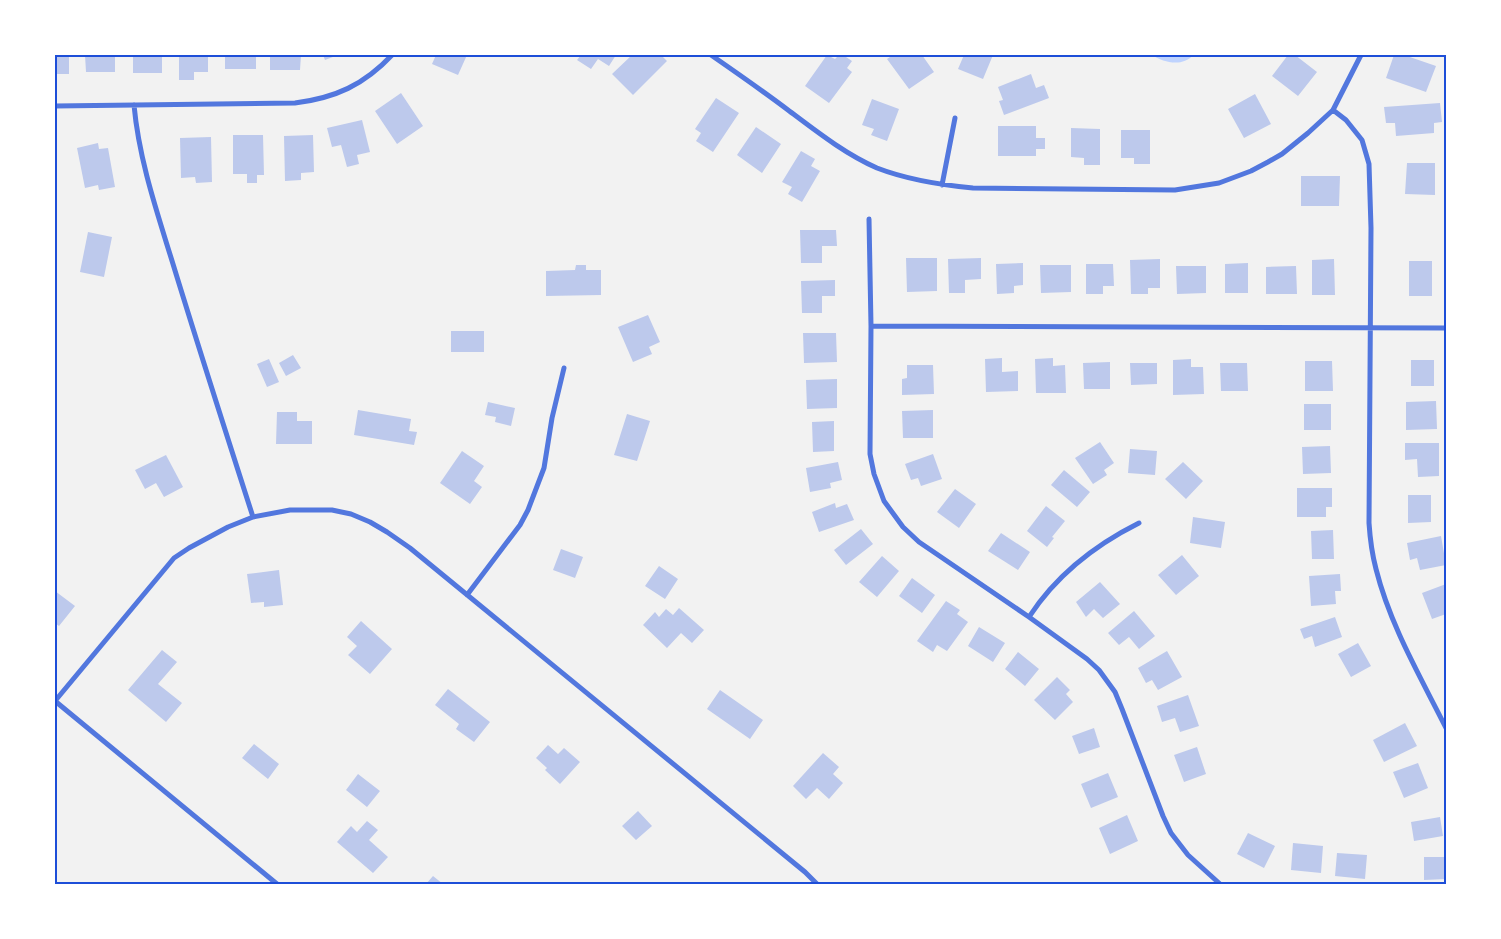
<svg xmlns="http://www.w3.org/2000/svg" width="1501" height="939" font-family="'Libre Baskerville',serif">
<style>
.water{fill:#bfd3fe}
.building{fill:#bdc9ec}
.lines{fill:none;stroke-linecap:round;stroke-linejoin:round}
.minor{stroke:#5277de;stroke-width:5}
.neatline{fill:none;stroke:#1d4ed8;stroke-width:2}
</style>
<rect width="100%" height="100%" fill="#f2f2f2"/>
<!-- water -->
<path class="water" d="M1152,55H1193C1183,67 1164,63 1152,55Z"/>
<!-- building -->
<path class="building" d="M55,55H69V74H55Z
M85,55H115V72H86Z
M133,55H162V73H133Z
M179,55H208V72H194V80H179Z
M225,55H256V69H225Z
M270,55H301L300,70H270Z
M323,55H338L325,60Z
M436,55H467L458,75L432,64Z
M581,55H616L609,66L598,59L591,69L577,60Z
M632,55H646L648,57L650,55H661L667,61L633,95L612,74Z
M827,55L835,59L839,55H843L852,61L847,68L852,72L829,103L805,86Z
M893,55H922L934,72L909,89L887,59Z
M964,55H993L983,79L958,69Z
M1288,55H1295L1317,72L1298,96L1272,76Z
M1394,55H1404L1436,66L1426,92L1386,78Z
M1031,74L1036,88L1044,85L1049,98L1004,115L999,101L1003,100L998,87Z
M401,93L423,126L397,144L375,111Z
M1255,94L1271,124L1244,138L1228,109Z
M716,98L739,113L713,152L696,141L701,133L695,129Z
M872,99L899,109L887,141L871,135L874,129L862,125Z
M1440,103L1442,122L1434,123V133L1396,136L1395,123H1386L1384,107Z
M362,120L370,152L357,155L359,164L347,167L341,145L332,147L327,128Z
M998,126H1036V138H1045V149H1036V156H998Z
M756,127L781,144L762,173L737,155Z
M1071,128L1100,129V165H1084V158L1071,157Z
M1121,130H1150V164H1134V158H1121Z
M233,135H263L264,175H257V183H247V174H233Z
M313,135L314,172L301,173V180L285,181L284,136Z
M211,137L212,182L196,183L195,177L181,178L180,138Z
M98,143L99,149L108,148L115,187L99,190L98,185L85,188L77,148Z
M801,151L815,159L811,166L820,171L802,202L788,194L792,187L782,182Z
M1407,163H1435V195L1405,194Z
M1301,176H1340L1339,206H1301Z
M800,230H836L837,246H822V263H801Z
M88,232L112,237L104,277L80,272Z
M906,258H937V291L907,292Z
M981,258V279L965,280V293H949L948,259Z
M1160,259V288H1148V294H1131L1130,260Z
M1334,259L1335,295H1312V260Z
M1409,261H1432V296H1409Z
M1023,263V285L1014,286V293L997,294L996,264Z
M1248,263V293H1225V264Z
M1086,264H1113L1114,286H1103V294H1086Z
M576,265H586V270H601V295L546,296V271L575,270Z
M1040,265H1071V292L1041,293Z
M1176,266H1206V293L1177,294Z
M1296,266L1297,294H1266V267Z
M835,280V296H822V313H802L801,281Z
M648,315L660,342L649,347L652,354L633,362L618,327Z
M451,331H484V352H451Z
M803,333H836L837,362L804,363Z
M293,355L301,368L286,376L279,363Z
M1002,358V372L1018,371V391L986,392L985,359Z
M1053,358V366L1065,365L1066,393H1036L1035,359Z
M269,359L279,382L267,387L257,364Z
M1191,359V367H1203L1204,394L1173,395V360Z
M1411,360H1434V386H1411Z
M1305,361H1332L1333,391H1305Z
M1110,362V389H1084L1083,363Z
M1130,363H1157V384L1131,385Z
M1220,363H1247L1248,391H1221Z
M907,365H933L934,394L902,395V379L907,378Z
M837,379V408L807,409L806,380Z
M1436,401L1437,429L1406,430V402Z
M488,402L515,408L511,426L495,422L496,417L485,415Z
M1304,404H1331V430H1304Z
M358,410L411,419L409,431L417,432L414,445L354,435Z
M933,410V438H903L902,411Z
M277,412H297V421H312V444H276Z
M627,414L650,421L637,461L614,455Z
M834,421V451L813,452L812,422Z
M1100,442L1114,463L1104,470L1107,475L1093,484L1075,458Z
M1405,443H1439V476L1418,477L1417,459L1405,460Z
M1330,446L1331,473L1303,474L1302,447Z
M1130,449L1157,451L1155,475L1128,473Z
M462,451L484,466L474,481L482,487L470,504L440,483Z
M933,454L942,479L921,486L918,478L911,480L905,464Z
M166,455L183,487L164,497L156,483L145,489L135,470Z
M838,462L842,480L830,483L831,488L810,492L806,468Z
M1183,462L1203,481L1186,499L1165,479Z
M1064,470L1090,492L1077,507L1051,485Z
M1297,488H1332V507H1326V517H1297Z
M955,489L976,504L959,528L937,512Z
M1408,495H1431V522L1408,523Z
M835,503L836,508L847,504L854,520L819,532L812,512Z
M1046,506L1065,521L1052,537L1054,538L1047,547L1027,531Z
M1193,517L1225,522L1221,548L1190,543Z
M861,529L873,544L846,565L834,550Z
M1333,530L1334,559H1312L1311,531Z
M1001,533L1030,552L1018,570L988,551Z
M1441,536L1446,565L1420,570L1417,558L1410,560L1407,543Z
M561,549L583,557L575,578L553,570Z
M1182,555L1199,576L1176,595L1158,575Z
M882,556L899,571L877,597L859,582Z
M659,566L678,579L665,599L645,586Z
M279,570L283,605L264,607V602L251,603L247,574Z
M1340,574L1341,591H1335L1336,604L1311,606L1309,576Z
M912,578L935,595L922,613L899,596Z
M1100,582L1120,604L1103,618L1094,609L1086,617L1076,602Z
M1446,584V614L1432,619L1422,593Z
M55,591L75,606L59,626L55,623Z
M946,601L960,610L957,614L968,622L947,651L937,645L933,652L917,641Z
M679,608L704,630L692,643L681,633L667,648L643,625L655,612L659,617L666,609L673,615Z
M1134,611L1155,636L1139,649L1129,637L1119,645L1108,633Z
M1335,617L1342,637L1315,647L1312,636L1304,639L1300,629Z
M361,621L392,649L370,674L348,655L357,646L347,637Z
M979,627L1005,643L993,662L968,646Z
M1358,643L1371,666L1351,677L1338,654Z
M162,650L177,662L158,684L182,703L166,722L128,690Z
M1167,651L1182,677L1158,690L1152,680L1146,683L1138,668Z
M1018,652L1039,669L1025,686L1005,669Z
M1057,677L1070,690L1066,694L1073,702L1055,720L1034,700Z
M448,689L490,722L474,742L456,729L459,724L435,705Z
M720,690L763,720L750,739L707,709Z
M1188,695L1199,726L1180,732L1175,718L1162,722L1157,706Z
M1405,723L1417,746L1384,762L1373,740Z
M1094,728L1100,747L1079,754L1072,736Z
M254,744L279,764L268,779L242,758Z
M548,745L558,754L564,748L580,762L560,784L545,770L547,768L536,758Z
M1197,747L1206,774L1184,782L1174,755Z
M823,753L839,767L833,774L843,783L829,799L817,788L806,799L793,786Z
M1418,763L1428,788L1404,798L1393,772Z
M1108,773L1118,797L1091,808L1081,784Z
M358,774L380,791L367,807L346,790Z
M638,811L652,826L636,840L622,826Z
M1127,815L1138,841L1110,854L1099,828Z
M1440,817L1443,836L1414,841L1411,822Z
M367,821L378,830L369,840L388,857L373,873L337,842L351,826L357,832Z
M1248,833L1275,846L1264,868L1237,854Z
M1293,843L1323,846L1321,873L1291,870Z
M1337,853L1367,855L1365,879L1335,876Z
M1424,857H1446V879L1424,880Z
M433,876L443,884H426Z"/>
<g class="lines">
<!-- minor -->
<path class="minor" d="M711,55C737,73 763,91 788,110C816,131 845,154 877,168C908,180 941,185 973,188L1175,190L1219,183L1251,171L1268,162L1282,154L1308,133L1333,110L1361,55
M134,105C139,160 157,212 173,264C199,349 226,433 253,517
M55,106L295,103C335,98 364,85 392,55
M1333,110L1346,120L1362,140L1369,164L1371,228L1369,523C1370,538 1372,554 1376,569C1390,625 1420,676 1446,728
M942,185L955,118
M869,219L871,326L870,454L874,474L884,501L903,527L919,542L1029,617L1087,659L1099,670L1115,692L1122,709L1163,816L1171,833L1188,855L1220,884
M871,326L1446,328
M467,595L520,525L528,510L544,468L552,418L564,368
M1029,617C1057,574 1095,545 1139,523
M277,884L55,701L174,558L189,548L228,527L253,517L290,510H332L351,514L370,522L387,532L410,548L805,872L817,884"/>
</g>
<!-- border -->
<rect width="1501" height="939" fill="none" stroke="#ffffff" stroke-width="112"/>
<rect x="56" y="56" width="1389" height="827" class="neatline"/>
</svg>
